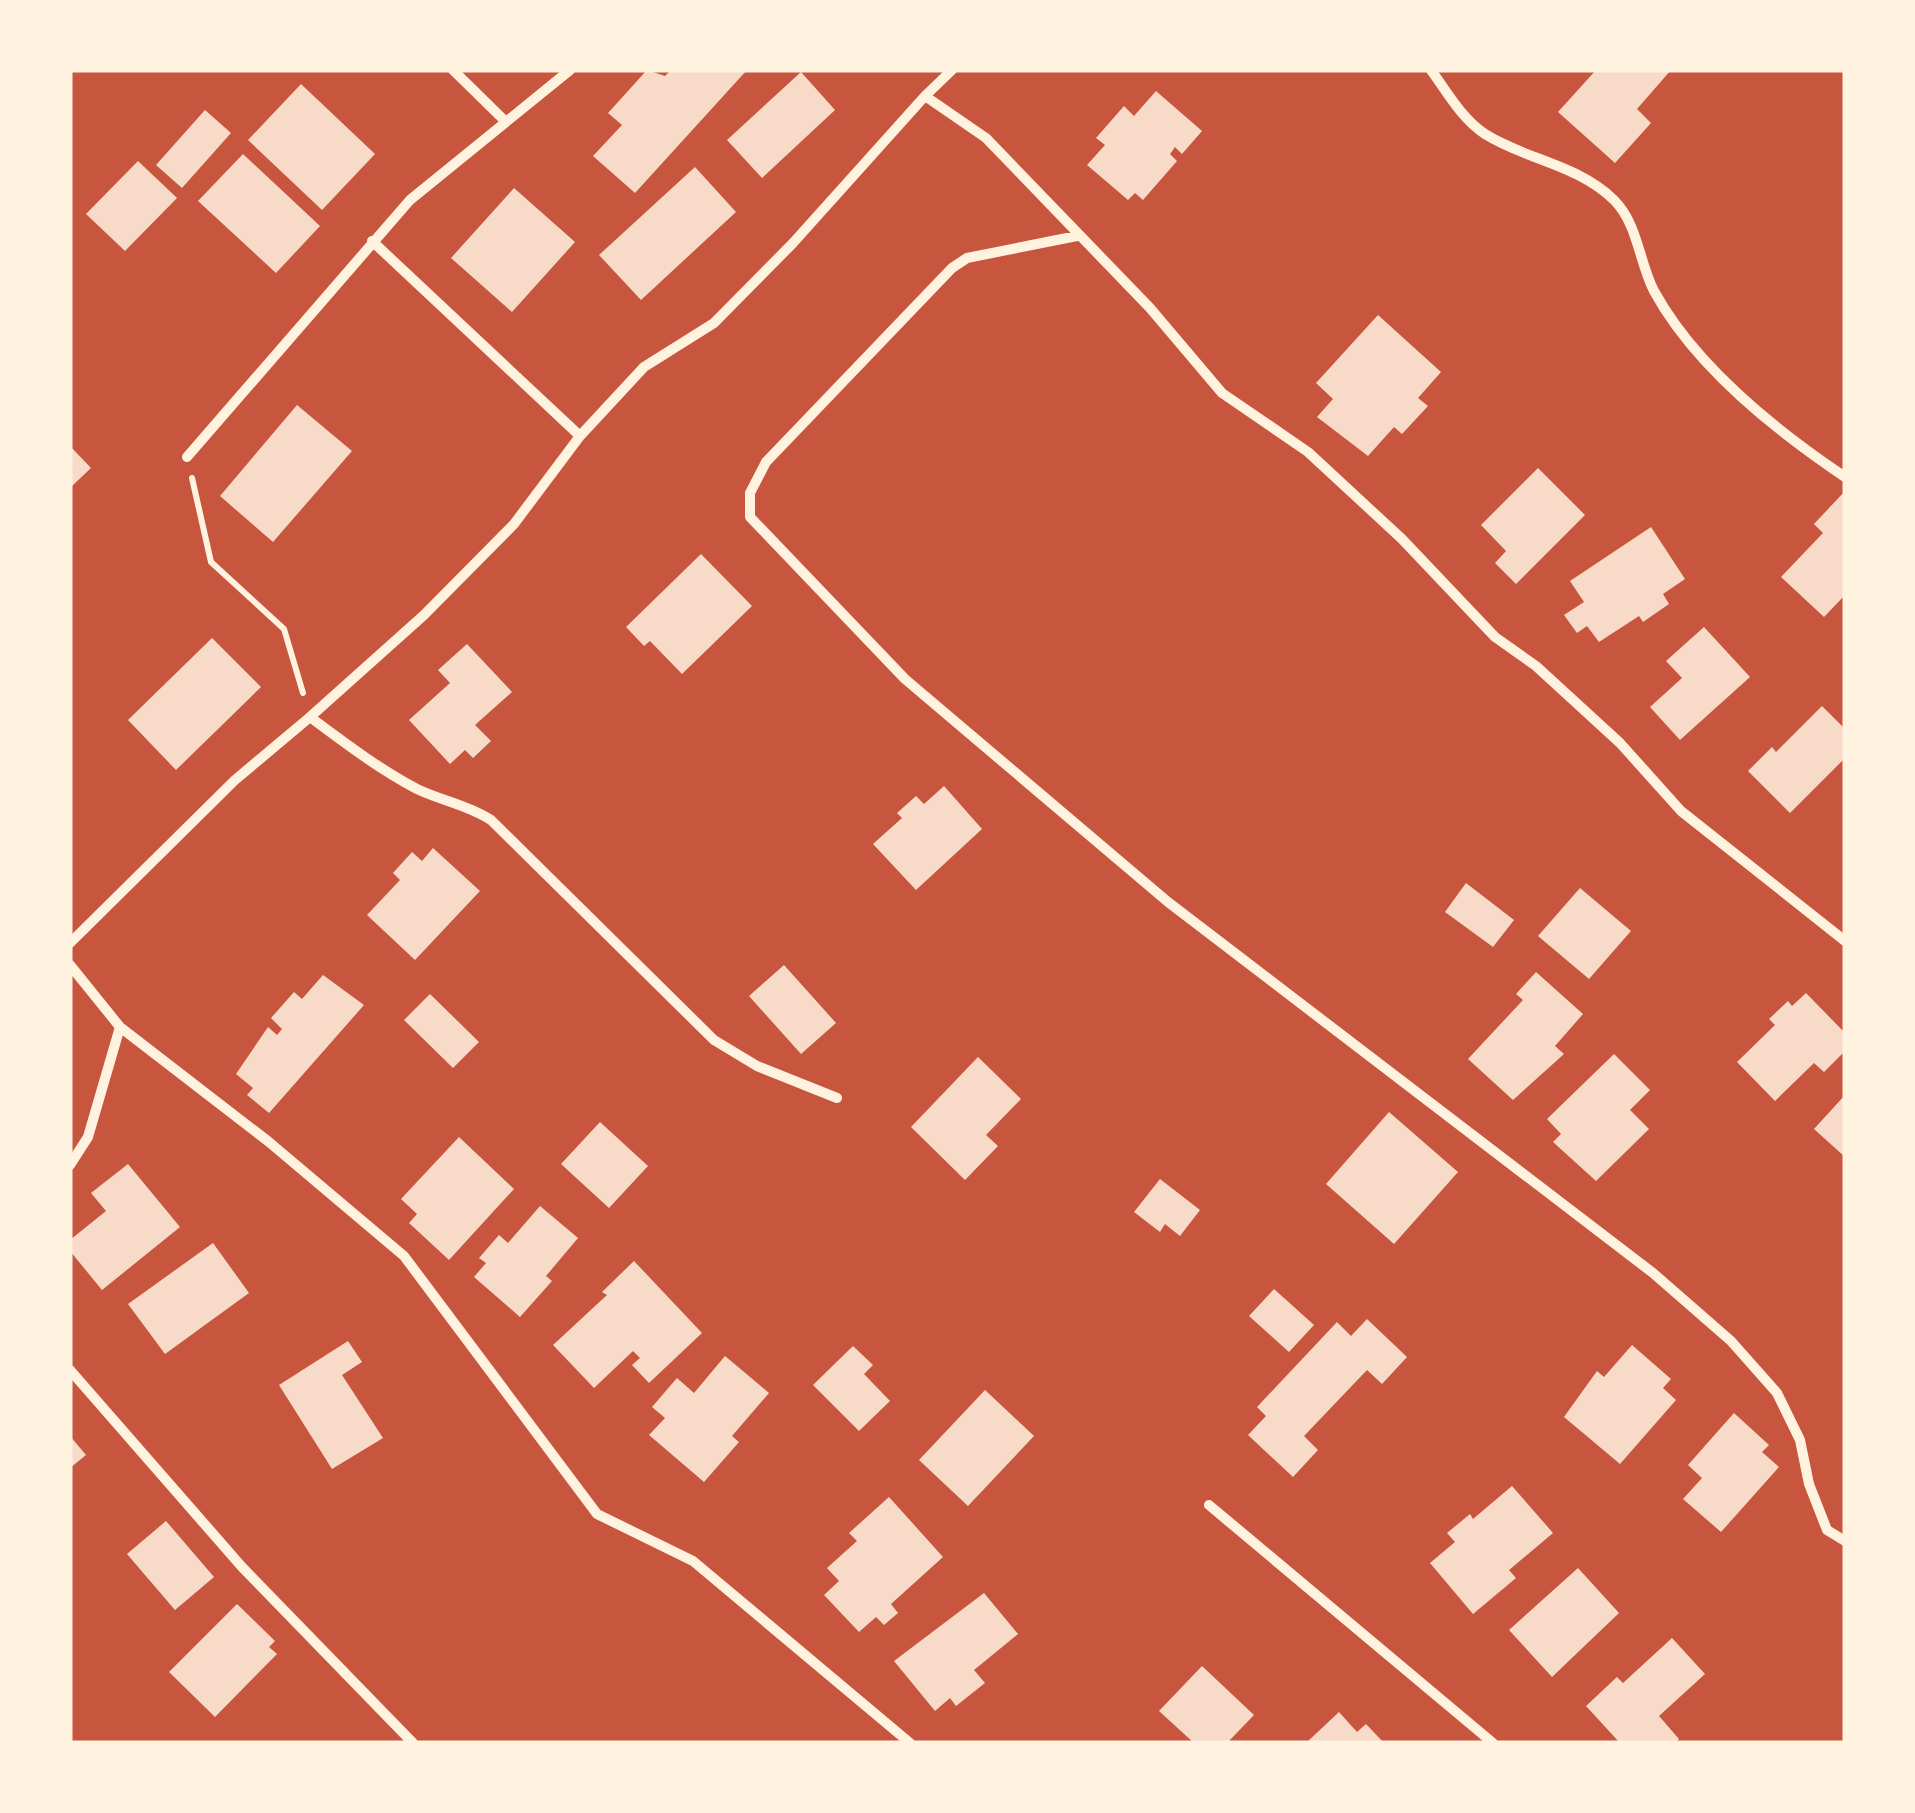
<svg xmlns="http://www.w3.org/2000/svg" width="1915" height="1813" font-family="Roboto,sans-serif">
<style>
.building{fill:#f7dbc8}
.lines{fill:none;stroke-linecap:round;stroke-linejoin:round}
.path{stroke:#fff3e0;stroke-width:6}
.minor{stroke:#fff3e0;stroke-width:10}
</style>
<rect width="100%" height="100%" fill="#c8553d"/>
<!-- building -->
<path class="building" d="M647,70L665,76L671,70H747L635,193L593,156L622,125L608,113Z
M1596,70H1671L1637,109L1651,123L1615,163L1558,112Z
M801,72L835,110L762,178L727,140Z
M301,84L375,154L322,210L248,140Z
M1156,91L1202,131L1182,154L1175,147L1170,154L1177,161L1143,200L1135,193L1128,200L1087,165L1105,145L1096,138L1124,106L1134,116Z
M205,110L231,133L182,188L156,165Z
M243,154L320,226L276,273L198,201Z
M138,161L177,198L125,251L86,214Z
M695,167L736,212L641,300L599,255Z
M514,188L575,242L512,312L451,258Z
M1378,315L1441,372L1418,398L1428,406L1402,434L1394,427L1368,456L1317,417L1333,399L1316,383Z
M297,405L352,451L273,542L220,496Z
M70,446L91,468L70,488Z
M1538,468L1585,515L1516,584L1495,563L1506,551L1481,525Z
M1845,491V595L1824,617L1781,577L1823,533L1814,524Z
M1651,527L1685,579L1663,594L1669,604L1643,622L1639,616L1599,642L1587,626L1577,633L1564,615L1584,602L1570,581Z
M701,554L752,606L682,674L650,641L644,646L626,627Z
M1704,627L1750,677L1680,740L1650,707L1682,678L1666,661Z
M212,638L261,687L176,770L128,720Z
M467,644L512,692L475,725L491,741L473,758L465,750L450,764L409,720L450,683L438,670Z
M1822,706L1845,729V758L1790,813L1748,771L1772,747L1776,752Z
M944,786L982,829L916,890L873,844L902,818L897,813L916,796L924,804Z
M433,848L480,891L415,960L367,915L400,880L393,873L412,852L422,861Z
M1466,883L1514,920L1493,947L1445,912Z
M1580,888L1631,931L1589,979L1538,936Z
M784,965L836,1023L801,1054L749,996Z
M1536,972L1583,1014L1555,1046L1564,1054L1513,1100L1468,1059L1523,1000L1516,994Z
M323,975L364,1005L269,1113L247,1095L253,1088L236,1074L268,1027L277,1035L282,1029L271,1018L294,992L302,999Z
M1806,993L1845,1033V1051L1824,1072L1814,1063L1775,1101L1737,1062L1775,1025L1769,1019L1788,1001L1792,1006Z
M430,994L479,1042L453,1068L404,1020Z
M1614,1054L1650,1090L1630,1110L1649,1129L1596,1181L1553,1142L1561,1134L1547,1119Z
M978,1057L1021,1099L986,1135L998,1146L965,1180L911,1127Z
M1845,1095V1157L1814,1129Z
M1389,1112L1458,1172L1394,1244L1326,1184Z
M600,1122L648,1166L609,1208L561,1164Z
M459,1137L514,1189L449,1260L409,1223L417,1214L401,1199Z
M128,1164L180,1227L102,1290L70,1251V1240L106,1211L91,1193Z
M1160,1179L1200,1210L1180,1236L1165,1224L1160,1232L1134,1212Z
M540,1206L578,1238L546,1276L552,1281L520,1317L474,1277L486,1263L479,1258L499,1235L508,1243Z
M213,1243L249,1293L165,1354L128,1304Z
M634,1261L702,1333L649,1383L632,1365L640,1358L633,1351L594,1388L553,1345L607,1295L602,1292Z
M1274,1289L1314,1325L1289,1352L1249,1316Z
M1367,1319L1407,1357L1382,1384L1367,1370L1304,1436L1318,1450L1293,1477L1248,1435L1266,1416L1257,1407L1337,1322L1351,1336Z
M348,1341L362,1362L342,1375L383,1438L332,1469L279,1385Z
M1632,1345L1671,1379L1663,1388L1676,1400L1620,1464L1564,1417L1597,1371L1604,1377Z
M853,1346L873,1365L864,1374L890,1401L859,1431L813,1385Z
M725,1356L769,1393L732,1436L739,1442L704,1482L649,1435L665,1418L652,1407L677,1378L694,1393Z
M985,1390L1034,1436L968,1506L919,1460Z
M1734,1413L1769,1445L1762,1452L1779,1467L1721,1532L1683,1499L1702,1478L1688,1465Z
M70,1436L86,1455L70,1468Z
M1512,1486L1553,1533L1509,1570L1516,1578L1473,1614L1430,1563L1455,1542L1447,1533L1470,1514L1473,1519Z
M889,1497L943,1557L891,1604L898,1613L884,1625L876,1617L859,1632L824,1595L839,1581L827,1568L857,1541L849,1533Z
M166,1521L214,1577L175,1610L127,1554Z
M1578,1568L1619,1613L1552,1677L1509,1630Z
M984,1593L1018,1634L974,1670L985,1683L956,1706L950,1698L935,1711L894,1661Z
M237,1604L275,1641L269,1647L277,1654L215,1717L169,1672Z
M1672,1638L1705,1674L1659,1716L1679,1739L1675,1743H1620L1586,1706L1617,1677L1623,1683Z
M1202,1666L1254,1715L1227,1743H1194L1159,1711Z
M1339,1712L1357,1732L1366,1724L1384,1743H1306Z"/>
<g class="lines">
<!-- path -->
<path class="path" d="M192,478L211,562L284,629L303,693"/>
<!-- minor -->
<path class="minor" d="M453,70L505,121
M952,70L925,96L986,138L1150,308L1222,393L1308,452L1402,539L1495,637L1536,666L1620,743L1681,811L1845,941
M1431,70C1447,92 1462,119 1485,134C1526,160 1577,164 1614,200C1638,224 1639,262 1654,291C1695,366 1775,430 1845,477
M1077,236L967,258L952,268L766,462L750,493V517L905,679L1168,902L1653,1273L1731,1341L1777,1393L1800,1440L1809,1484L1827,1530L1845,1541
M372,241L580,436
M187,457L410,200L570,70
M70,943L235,780L310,717
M70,965L120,1027L269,1142L404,1256L597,1514L693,1561L910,1743
M837,1098L757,1066L714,1040L491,820C468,805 442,801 417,789C379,769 345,743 310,717L424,615L514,524L580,436L644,367L714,323L793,243L925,96
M70,1165L88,1137L120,1027
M70,1370L242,1567L413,1743
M1209,1505L1493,1743"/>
</g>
<!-- border -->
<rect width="1915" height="1813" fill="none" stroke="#fff3e0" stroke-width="145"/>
</svg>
